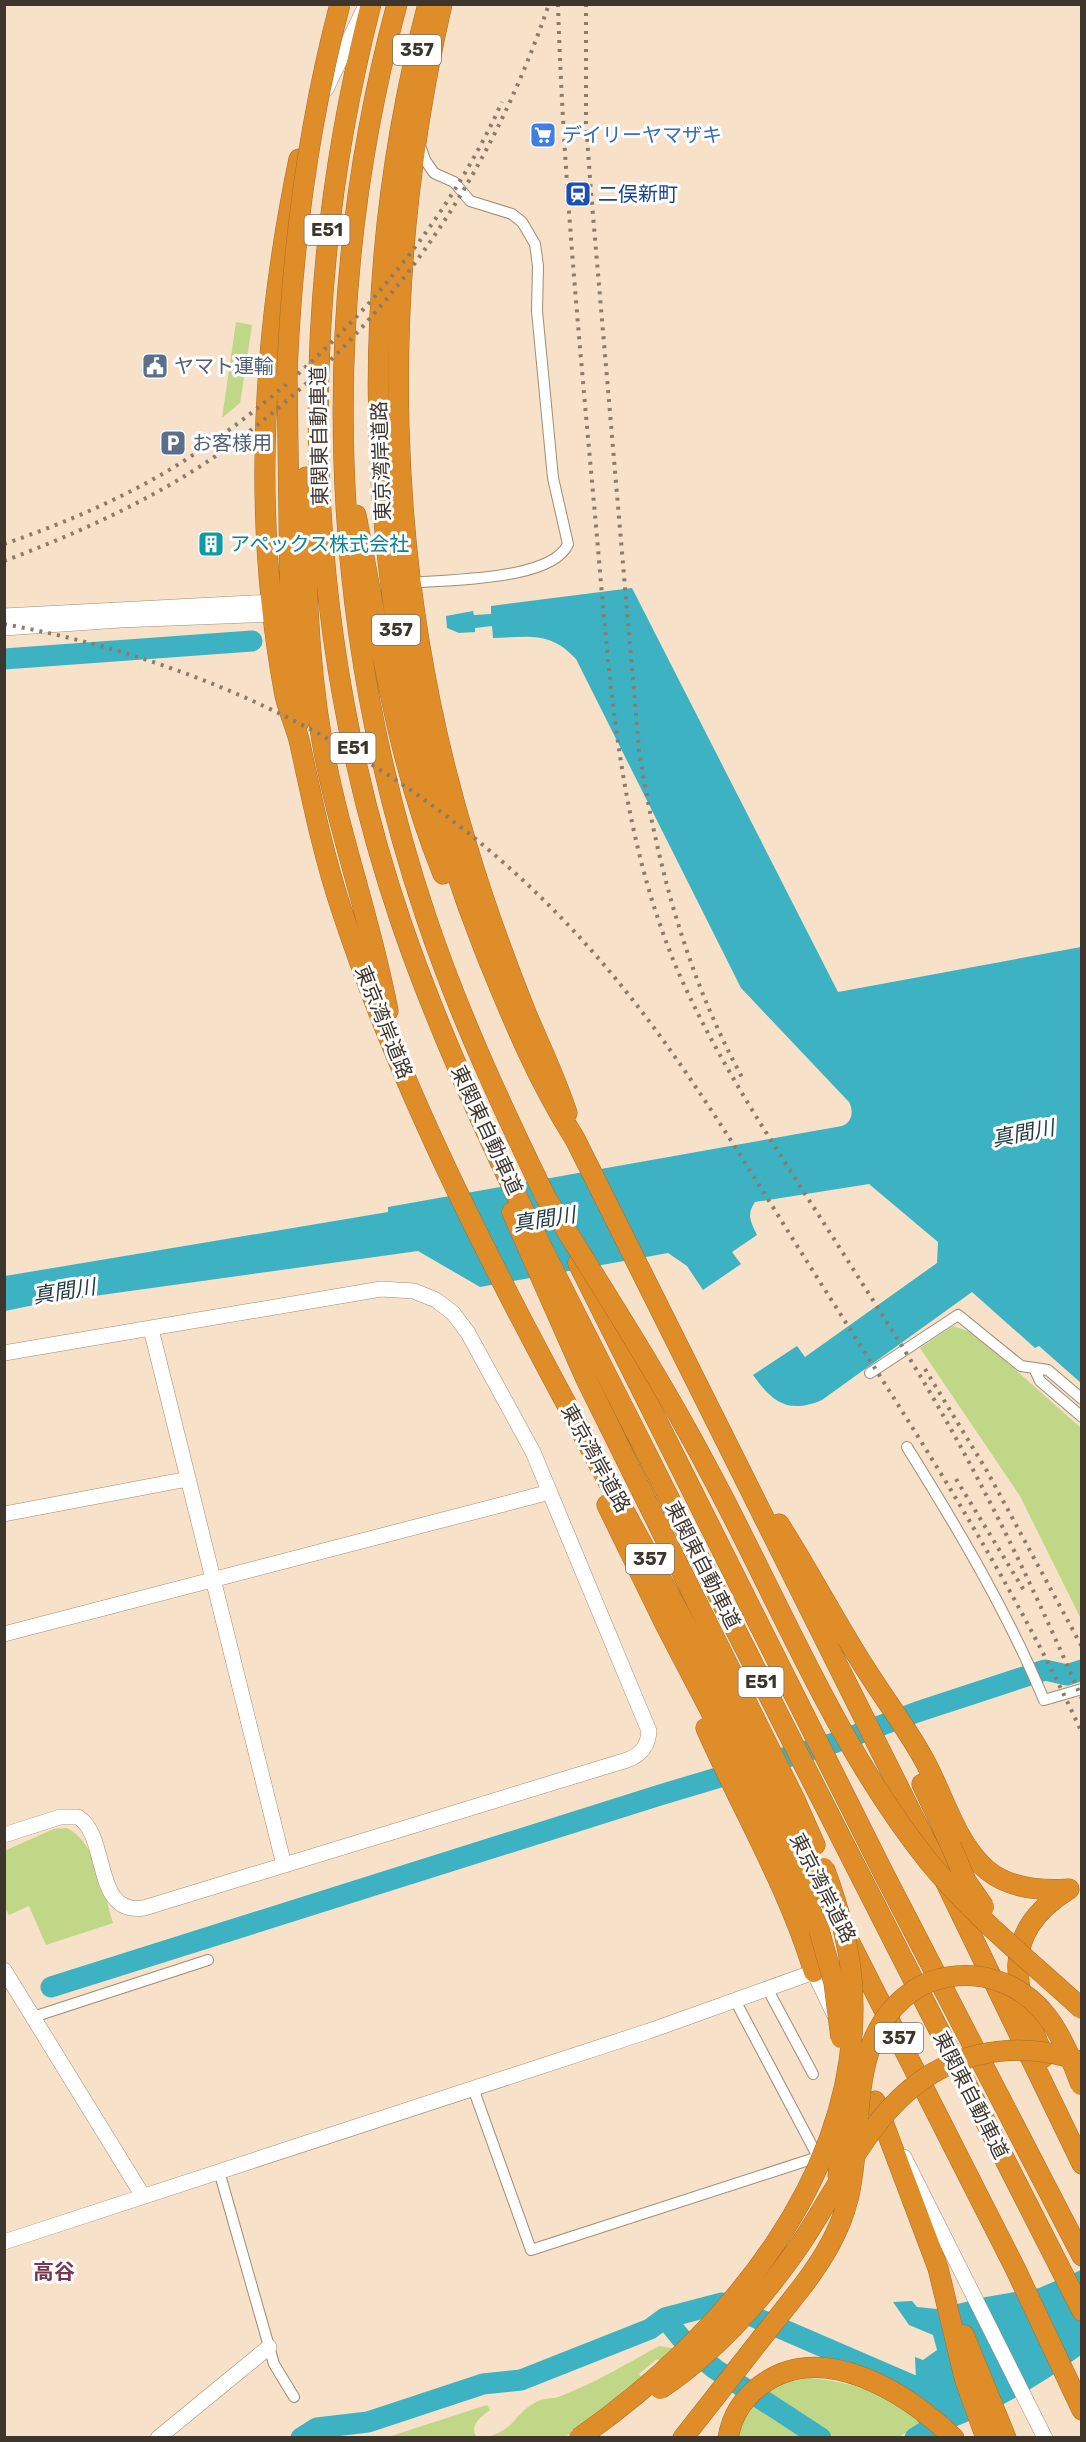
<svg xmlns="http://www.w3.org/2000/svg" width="1086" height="2442" font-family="Rubik,'Noto Sans JP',sans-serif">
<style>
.green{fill:#bfd787}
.water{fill:#3db2c2}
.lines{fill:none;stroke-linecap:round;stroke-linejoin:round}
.river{stroke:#3db2c2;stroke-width:21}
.street-casing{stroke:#a18c75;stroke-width:12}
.secondary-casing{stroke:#a18c75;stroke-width:16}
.highway-casing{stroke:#a76e29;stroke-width:21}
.street{stroke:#fff;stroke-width:10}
.secondary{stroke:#fff;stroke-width:15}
.highway{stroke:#df8d28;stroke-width:20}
.rail{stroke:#8a7c6c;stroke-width:4;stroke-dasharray:3 6;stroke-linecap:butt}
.highway-bridge-casing{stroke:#a76e29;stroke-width:21;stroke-linecap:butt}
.highway-bridge{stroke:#df8d28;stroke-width:20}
.labels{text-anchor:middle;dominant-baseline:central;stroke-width:6;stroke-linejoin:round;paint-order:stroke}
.shield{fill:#fff;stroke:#78726b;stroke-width:1.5}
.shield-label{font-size:18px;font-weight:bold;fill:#3e352c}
.shop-label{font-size:20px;fill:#366cbe;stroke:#fff;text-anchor:start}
.transit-label{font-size:20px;fill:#164399;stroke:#fff;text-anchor:start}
.service-label{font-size:20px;fill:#4e5e75;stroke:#fff;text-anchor:start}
.street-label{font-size:20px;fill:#3e352c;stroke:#fff}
.culture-label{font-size:20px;fill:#0d838f;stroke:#fff;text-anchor:start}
.water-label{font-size:21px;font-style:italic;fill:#233c40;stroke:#fff}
.neighbourhood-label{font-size:21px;font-weight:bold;fill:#793551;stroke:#fff}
</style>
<rect width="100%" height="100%" fill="#f7e1c8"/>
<!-- green -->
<path class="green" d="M236,322L252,325L240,403L222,418Z
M953,1326L974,1333L1081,1428V1619L1020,1496L920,1348Z
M67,1828C98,1844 103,1892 113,1923L46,1945L29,1906L9,1915L5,1908L4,1851L54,1829Z
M659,2346L683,2350L665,2365L657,2359L639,2374L645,2380L626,2396L565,2437L482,2438C516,2432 513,2413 538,2401C545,2398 553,2399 561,2396C595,2383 628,2363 659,2346Z
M809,2378C851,2382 890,2393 921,2423L899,2437H834L763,2394L779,2384Z
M753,2402L806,2437L737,2436L738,2426Z
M487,2405L490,2410C480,2418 470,2424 476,2437H388Z"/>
<!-- water -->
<path class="water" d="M632,588L838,992L1081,947V1383L1039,1346L1035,1348L972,1292L822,1400C789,1414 773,1403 753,1375L797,1346L805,1357L937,1263L938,1242L869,1184L755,1202C746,1215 751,1222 757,1235L732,1252L741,1264L703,1290L687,1266L668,1253L480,1287L418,1251L44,1303L5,1311V1276L388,1212V1207L842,1126C852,1122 854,1112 849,1102L741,988L576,659C550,631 529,637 493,638L492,626L475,628V632L459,633L447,628L446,616L473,611L474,615L491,614V606Z
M1081,2270V2355C1037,2388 987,2416 934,2435L918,2422L915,2357L923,2360L937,2350L933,2335L909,2325L893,2302L912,2301L917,2307L937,2309L986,2297L1039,2288Z"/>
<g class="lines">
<!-- river -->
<path class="river" d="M4,659L252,641
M51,1987L660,1795L834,1743L917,1712L1045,1670L1067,1675L1082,1670
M665,2318L689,2348L715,2369L821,2438
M301,2438L317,2428L368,2422L483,2384L521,2380L650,2329L665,2318L722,2303L916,2387
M915,2438L928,2430"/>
<defs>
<path id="street" d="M411,583C448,579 552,581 568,544L553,478L537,311L538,266L535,244L522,222L512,214L470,201L454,182L434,173L425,160L421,148
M1034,1368L1040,1381L1082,1417
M870,1373L958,1315L1021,1366L1048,1370L1082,1399
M907,1447C958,1529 1007,1611 1044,1700L1082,1689
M768,1990L813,2074
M33,2017L208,1960
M473,2088L531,2250L818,2157L736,2002
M219,2171L274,2364L294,2397"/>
<path id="secondary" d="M326,89L366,5
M4,616L273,602
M4,628L120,620L274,614
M151,1329L284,1865
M4,1353L381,1289L414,1291L436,1300L453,1313L468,1333L533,1452L649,1731C648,1746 641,1755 627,1760L144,1908C92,1916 110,1837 78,1817H60L4,1835
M4,1514L188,1479
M4,1634L550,1492
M4,1970L143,2196
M904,2157L1045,2438
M4,2242L649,2031L814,1972L834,2014
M158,2438L269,2347"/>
<path id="highway" d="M371,4C293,308 300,627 402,925C471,1125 576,1311 670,1500C806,1771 945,2040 1082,2311
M397,4C316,305 327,622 426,917C460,1018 505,1114 552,1210
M428,4C345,317 367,654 486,954C512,1018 538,1081 575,1139L933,1856L1082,2164
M442,4C378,282 383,573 467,846C484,903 504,958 526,1013C540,1046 556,1079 567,1113
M299,159C263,332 252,515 284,690C287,709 296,726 300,744C312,799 323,854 341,908C407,1110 509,1298 610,1485C685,1622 758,1760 829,1900
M287,374L290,587L299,722
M306,477C305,564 307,654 322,741C338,832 371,920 388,1011
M356,515C380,637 396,759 443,874
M512,1212L586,1379L795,1800L815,1845
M578,1263L884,1874L1082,2256
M607,1505L666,1626L791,1865L819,1930
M779,1524C809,1571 835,1621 865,1668C884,1698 905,1726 922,1756C943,1792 955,1843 987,1870C1010,1889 1041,1891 1069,1889
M706,1728C742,1810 788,1886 814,1972
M922,1784L951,1846
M847,1937L1015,2268L1082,2410
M1044,2057C1015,1990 995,1935 1069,1889
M875,2101L938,2268L965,2380L986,2438
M964,2335L1006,2438
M683,2438L805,2283
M728,2438C732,2415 743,2398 761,2385C823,2339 907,2393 954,2438"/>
</defs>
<!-- street casing -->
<use href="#street" class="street-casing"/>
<!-- secondary casing -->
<use href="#secondary" class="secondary-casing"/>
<!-- highway casing -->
<use href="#highway" class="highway-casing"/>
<!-- street -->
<use href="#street" class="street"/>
<!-- secondary -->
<use href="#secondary" class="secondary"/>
<!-- highway -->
<use href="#highway" class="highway"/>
<!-- rail -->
<path class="rail" d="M558,4C563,172 579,337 594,504C609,664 615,827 680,976C715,1054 761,1125 807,1197C838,1245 869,1294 900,1343C971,1456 1029,1577 1082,1699
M586,4V123L591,192L639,750C657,865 687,977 743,1079
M4,544C71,521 138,492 196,453C325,367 438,243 502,102
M4,561C84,531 165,494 234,443C387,329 487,184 549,4
M4,624C236,666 444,780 599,959C686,1059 755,1181 827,1293C918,1436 1011,1578 1082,1733
M925,1369L987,1471L1082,1647
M956,1479L1025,1592"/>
<defs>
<path id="highway-bridge" d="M287,374C292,249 308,125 340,4
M545,1196C600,1285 658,1374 707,1467C779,1600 834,1743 929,1862C974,1917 1030,1961 1082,2009
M951,1846L966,1881L984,1907
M819,1930L834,1983L841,2038
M838,2178L843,2115
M805,2283C824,2257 840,2231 848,2199C866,2128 844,2037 914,1990C934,1977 960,1973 983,1977C1041,1988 1063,2035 1081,2085
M660,2389C714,2353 760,2302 797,2249C848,2176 881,2077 978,2055C1012,2047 1049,2049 1082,2062
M579,2438C725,2336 866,2172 852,1982C849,1943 838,1905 824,1868"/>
</defs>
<!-- highway-bridge casing -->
<use href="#highway-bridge" class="highway-bridge-casing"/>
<!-- highway-bridge -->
<use href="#highway-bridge" class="highway-bridge"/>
</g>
<!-- icons -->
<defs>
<symbol id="supermarket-square" viewBox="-11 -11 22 22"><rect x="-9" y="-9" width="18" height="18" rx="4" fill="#3f7fe0" stroke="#fff"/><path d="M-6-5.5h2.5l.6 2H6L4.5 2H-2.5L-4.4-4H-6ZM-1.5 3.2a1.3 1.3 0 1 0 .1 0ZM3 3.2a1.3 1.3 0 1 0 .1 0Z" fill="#fff"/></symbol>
<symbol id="station-square" viewBox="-11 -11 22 22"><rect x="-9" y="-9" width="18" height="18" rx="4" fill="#1a4fb4" stroke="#fff"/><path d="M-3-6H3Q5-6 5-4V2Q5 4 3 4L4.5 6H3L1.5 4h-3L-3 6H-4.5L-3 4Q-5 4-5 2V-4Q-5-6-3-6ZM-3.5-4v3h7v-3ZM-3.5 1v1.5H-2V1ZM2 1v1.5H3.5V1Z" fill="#fff"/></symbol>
<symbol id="civic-square" viewBox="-11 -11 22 22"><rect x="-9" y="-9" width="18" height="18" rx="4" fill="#5c6f8a" stroke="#fff"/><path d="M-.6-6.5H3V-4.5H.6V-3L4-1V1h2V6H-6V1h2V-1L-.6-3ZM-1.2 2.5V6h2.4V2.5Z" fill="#fff"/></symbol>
<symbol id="parking-square" viewBox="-11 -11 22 22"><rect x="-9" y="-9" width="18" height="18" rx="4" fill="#5c6f8a" stroke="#fff"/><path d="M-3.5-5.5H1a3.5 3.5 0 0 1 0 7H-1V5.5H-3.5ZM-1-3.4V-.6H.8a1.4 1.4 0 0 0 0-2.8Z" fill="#fff"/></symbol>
<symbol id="building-square" viewBox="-11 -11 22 22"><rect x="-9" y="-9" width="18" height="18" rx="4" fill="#0f9aa8" stroke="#fff"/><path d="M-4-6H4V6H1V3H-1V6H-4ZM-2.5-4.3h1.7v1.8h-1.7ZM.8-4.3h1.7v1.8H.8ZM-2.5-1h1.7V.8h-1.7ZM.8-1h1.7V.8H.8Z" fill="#fff"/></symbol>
</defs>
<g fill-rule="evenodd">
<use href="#supermarket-square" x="528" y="120" width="30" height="30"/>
<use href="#station-square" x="563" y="179" width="30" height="30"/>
<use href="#civic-square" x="140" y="351" width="30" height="30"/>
<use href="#parking-square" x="158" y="428" width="30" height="30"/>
<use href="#building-square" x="196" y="529" width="30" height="30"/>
</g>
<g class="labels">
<!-- shield labels -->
<g class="shield">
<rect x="393" y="35" width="48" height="30" rx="4.5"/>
<rect x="304.5" y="215" width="45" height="30" rx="4.5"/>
<rect x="372" y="615" width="48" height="30" rx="4.5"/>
<rect x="330.5" y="733" width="45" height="30" rx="4.5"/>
<rect x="626" y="1544" width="48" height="30" rx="4.5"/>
<rect x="738.5" y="1667" width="45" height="30" rx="4.5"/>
<rect x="875" y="2023" width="48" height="30" rx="4.5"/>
</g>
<g class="shield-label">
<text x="417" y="50">357</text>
<text x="327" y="230">E51</text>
<text x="396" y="630">357</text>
<text x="353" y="748">E51</text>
<text x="650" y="1559">357</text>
<text x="761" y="1682">E51</text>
<text x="899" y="2038">357</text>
</g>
<!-- shop labels -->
<g class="shop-label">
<text x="562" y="135">デイリーヤマザキ</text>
</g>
<!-- transit labels -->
<g class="transit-label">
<text x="598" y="194">二俣新町</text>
</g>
<!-- service labels -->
<g class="service-label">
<text x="174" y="366">ヤマト運輸</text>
<text x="192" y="443">お客様用</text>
</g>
<!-- street labels -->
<g class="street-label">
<text transform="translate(319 436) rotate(-91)">東関東自動車道</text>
<text transform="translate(381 461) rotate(-92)">東京湾岸道路</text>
<text transform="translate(384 1022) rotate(68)">東京湾岸道路</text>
<text transform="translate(487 1130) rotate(65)">東関東自動車道</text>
<text transform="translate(596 1458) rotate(61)">東京湾岸道路</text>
<text transform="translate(703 1565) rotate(63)">東関東自動車道</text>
<text transform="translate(823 1888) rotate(63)">東京湾岸道路</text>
<text transform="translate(971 2095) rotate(63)">東関東自動車道</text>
</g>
<!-- culture labels -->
<g class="culture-label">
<text x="230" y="544">アペックス株式会社</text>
</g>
<!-- water labels -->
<g class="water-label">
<text transform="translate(1023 1133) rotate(-11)">真間川</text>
<text transform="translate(544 1219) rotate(-9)">真間川</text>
<text transform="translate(64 1291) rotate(-9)">真間川</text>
</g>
<!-- neighbourhood labels -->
<g class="neighbourhood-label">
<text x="54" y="2271">高谷</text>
</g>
</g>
<!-- border -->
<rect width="1086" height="2442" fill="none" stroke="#3e352c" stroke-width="12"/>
</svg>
